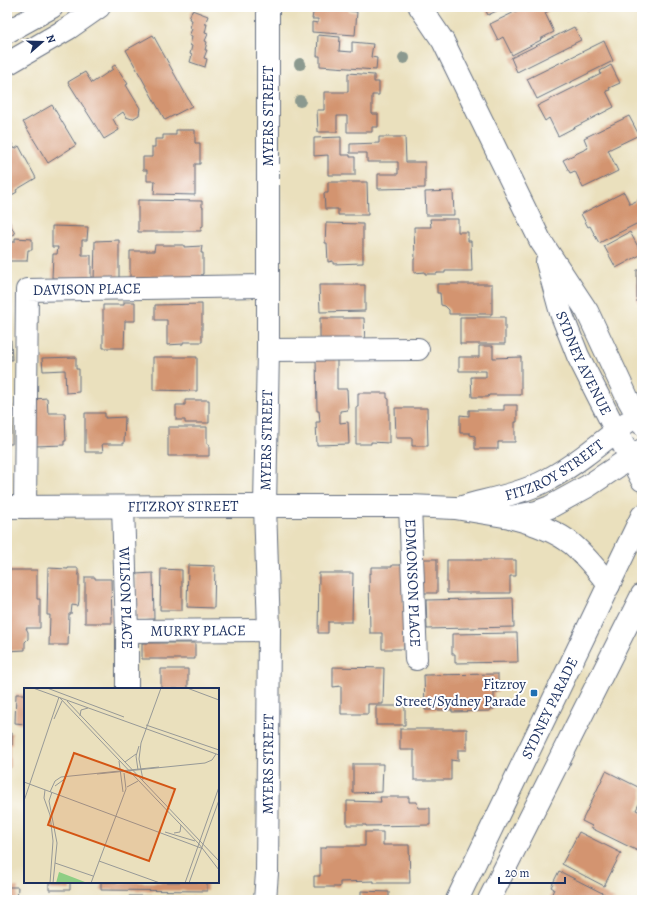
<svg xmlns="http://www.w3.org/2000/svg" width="649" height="907" font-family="Alegreya,serif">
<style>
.building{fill:#d3946f}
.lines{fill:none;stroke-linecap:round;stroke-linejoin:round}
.minor-casing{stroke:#636d7f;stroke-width:24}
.minor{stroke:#fff;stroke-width:22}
.tree{fill:#8b998f}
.poi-dot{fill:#1f6fb2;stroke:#fff;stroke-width:1.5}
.labels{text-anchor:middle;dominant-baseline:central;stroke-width:4;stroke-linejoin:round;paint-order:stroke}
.street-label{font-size:15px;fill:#1b2f5e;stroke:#fff}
.poi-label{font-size:15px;fill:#1b2f5e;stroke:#fff;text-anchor:end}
.inset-road{fill:none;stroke:#979997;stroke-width:1}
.view{fill:#d45514;fill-opacity:0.15;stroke:#d45514;stroke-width:2}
.inset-edge{fill:none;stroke:#1b2f5e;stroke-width:2}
</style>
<rect width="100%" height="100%" fill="#fff"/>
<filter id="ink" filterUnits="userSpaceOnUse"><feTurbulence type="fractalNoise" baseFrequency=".025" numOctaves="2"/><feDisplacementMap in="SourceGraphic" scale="8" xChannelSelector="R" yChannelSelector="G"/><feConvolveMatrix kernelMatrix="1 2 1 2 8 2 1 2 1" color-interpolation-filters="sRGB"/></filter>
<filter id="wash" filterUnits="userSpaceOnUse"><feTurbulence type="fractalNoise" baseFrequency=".012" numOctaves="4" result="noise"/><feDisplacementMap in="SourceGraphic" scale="16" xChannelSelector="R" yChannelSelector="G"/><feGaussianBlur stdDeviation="0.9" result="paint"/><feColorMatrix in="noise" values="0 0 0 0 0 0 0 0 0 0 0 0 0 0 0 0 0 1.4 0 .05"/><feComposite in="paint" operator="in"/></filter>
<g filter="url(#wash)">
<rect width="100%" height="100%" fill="#eae0bd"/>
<g id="blocks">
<!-- building -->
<path class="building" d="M314,7H349V11L357,12L355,35L312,32V22L318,23V19H312Z
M484,7H505L488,15Z
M525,7H551L552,9L545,13L554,32L540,39L541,40L512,55L503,37L498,40L490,24Z
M586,7H596L588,11Z
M192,10L208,16L205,24H207L205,33L208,34L205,41L207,42L205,50H207L204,58L207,59L205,67L190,62L192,55L190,54L192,46L190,45L192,37L189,36L192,29L190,28L192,20L189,19Z
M574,27L581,40L517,72L511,58Z
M153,35L192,106L165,120L126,50Z
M318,35L340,37L339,51L352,52V42L373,44L371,57L377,58L376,70L320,66V56H317Z
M604,41L613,61L537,99L527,79Z
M115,65L128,84L126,85L140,108L139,115L132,119L126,117L123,112L113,119L119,130L104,139L68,82L85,72L92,83L113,69L112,67Z
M611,65L620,83L609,88L610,90L606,91L614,107L558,136L549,118L545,121L537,106L601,74L600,71Z
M348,73L374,75V82H379V95H372V114H378V127H372V132H347V116H337V132H318L317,110H324V92H348Z
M52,105L76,145L48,163L23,122Z
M629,116L639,135L608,150L618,171L583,188L575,171L570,173L563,160L588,148L584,138Z
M176,130H195V143H200V164H195V195L154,194L155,181H147V170H143V157H152V147H155V139H163V135H176Z
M7,135L15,149L19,146L36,178L16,190L17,192L7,198Z
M341,137V155H350V157H355V175H328V155L314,156V138Z
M379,137H405L406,162H425V188L378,189V174H398V162H367V153H350V144L379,143Z
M328,182H367L368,215H338V209H325L324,193H328Z
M453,191L454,215H426L425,192Z
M624,192L630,204L638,200L642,207V221L599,243L590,226L588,227L581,214Z
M138,200L202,201V207H203V226L201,227V231H183V232H138Z
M7,217L15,234L7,238Z
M430,219H458V232H468V241H471L472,271H445V273H437V274H425V272L414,273V259H415L414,227H431Z
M326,223L363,224V263L333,264V261L328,262L327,243H325Z
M52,226L88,227L87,240H82V255H91V279L52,278L53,254H57L58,247H52Z
M630,232L642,254L616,268L604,246Z
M15,238L32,239V250H28L27,261H7V242H15Z
M119,240V280H94L95,241Z
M155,245H184V247L202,246L201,253H203V274H202L201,277L130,281V251H154Z
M637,270H642V302H637Z
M437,284H492V314H449V310L445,306L441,305L440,293H437Z
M319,285H365V311L320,312Z
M124,302H135V321H125L124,348H103V305H124Z
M202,304V342H183V344L167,345V320H155V305Z
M460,317H505V344H460Z
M320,318H364L365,345H320Z
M7,340H11L12,360H7Z
M479,346H493V358L521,357V395H489L488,397H472L471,377H486V371H459V357H479Z
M76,357V369H79V392L66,393L65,370L43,371L42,358Z
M153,357H197V391L153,390Z
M316,359H337V389H347L348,410L340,411V423L348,422L349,444L317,445L316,422H320L319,411H317Z
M358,393H387V398L389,399V443L371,442V444H356V407H358Z
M47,398L48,413H65L66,441H64V445L35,446L34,399Z
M185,400H209V423H185V420H176V405H185Z
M7,405H12V444H7Z
M504,405H517V422H515V442H498V449H475V436L470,435V433H460V415L469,416V410H504Z
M395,408H427L428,446H412V438H396Z
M85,413H105V418L125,417L124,444H102L103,452H85Z
M168,427H207V444H209V456H168Z
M418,559H437V593H418Z
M447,560H516V576H510V593H447Z
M188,565L215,566L214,608L187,607Z
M392,565H404V649H382V633H370L369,573L371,574V567H392Z
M48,568L68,569V568H78V574H79V601L78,606L72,605L71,614H69L68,645H49L50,615H47Z
M161,569L182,570V610H160Z
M8,570H37V599H40V628H26L28,632V639L25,642V650L7,651Z
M153,573L154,619L137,620L136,574Z
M319,573H353L352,622H328V633H318Z
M85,577H95V579H111L112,623H85Z
M513,598L514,627L427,629L426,600Z
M517,633L518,662L455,663V654H452V634Z
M142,643H195V659H142Z
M333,667L384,668L383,704H368V714H341V686L333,687Z
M161,669H188V689H161Z
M498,674V692H494V709H490V711L452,712V710H425L424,675Z
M16,694H25V724L15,723Z
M376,706H405V725H376Z
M400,729H467V750H458V761L451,760V780H414V750H400Z
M7,733H12V745H10V768H7Z
M353,764H383L382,792L353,793Z
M606,771L642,789V798L636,810L642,813V853L591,828L592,826L582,821Z
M380,797H409V802H417L418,808H430V825L366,826V825H347V801L381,802Z
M365,832H383V845H409L410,883H374V881L340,882V887H314V876H320V848H326V846H365Z
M579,832L621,853L604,886L562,864Z
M559,871L616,900H554L550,898L554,889L551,887Z
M49,882H70V890H49Z
M101,882H207V891L101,890Z
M7,887H18L17,900H7Z
M361,891L389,892V900H361Z
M129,896H155V900H129Z
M173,896H200V900H173Z"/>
</g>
</g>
<g filter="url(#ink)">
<use href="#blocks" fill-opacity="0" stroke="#636d7f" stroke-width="1"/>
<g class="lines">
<defs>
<g id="minor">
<path d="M420,7L443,41L540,240L587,311L627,397L642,424"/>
<path d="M7,32L52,7"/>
<path d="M7,64L69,28L99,7"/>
<path id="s1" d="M547,262L561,313L578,356L616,431L642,480"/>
<path d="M268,350L418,349"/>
<path id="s2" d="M410,506L416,659"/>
<path id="s3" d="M7,507L217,506H410L455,508L510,517L537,512L550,507L588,486L642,450"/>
<path id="s4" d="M25,507L27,290L268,286"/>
<path id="s5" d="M123,507L127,631V689"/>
<path id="s6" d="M462,507C490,499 521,494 547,480C575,465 601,443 626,423"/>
<path d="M513,518C533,523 556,531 572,544C586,556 598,571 609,585"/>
<path id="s7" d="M127,631L269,630"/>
<path id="s8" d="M265,900L267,873L269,630L265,506L268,350V7"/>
<path id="s9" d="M457,900L642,516"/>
<path d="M489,900L642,595"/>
</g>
</defs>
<!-- minor casing -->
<use href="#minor" class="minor-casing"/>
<!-- minor -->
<use href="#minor" class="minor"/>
</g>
<!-- trees -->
<g class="tree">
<circle cx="404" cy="58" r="6"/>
<circle cx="300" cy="64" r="6"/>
<circle cx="300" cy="101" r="6"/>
</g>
</g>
<!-- markers -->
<rect class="poi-dot" x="530" y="689" width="8" height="8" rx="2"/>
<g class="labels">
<!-- street labels -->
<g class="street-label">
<text transform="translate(268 116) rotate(-90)">MYERS STREET</text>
<text stroke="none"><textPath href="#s4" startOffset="277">DAVISON PLACE</textPath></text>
<text stroke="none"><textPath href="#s1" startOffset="108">SYDNEY AVENUE</textPath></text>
<text stroke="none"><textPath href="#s8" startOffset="460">MYERS STREET</textPath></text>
<text stroke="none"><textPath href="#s6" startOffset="100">FITZROY STREET</textPath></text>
<text stroke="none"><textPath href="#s3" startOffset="176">FITZROY STREET</textPath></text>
<text stroke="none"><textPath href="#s2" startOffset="77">EDMONSON PLACE</textPath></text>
<text stroke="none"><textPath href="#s5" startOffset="91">WILSON PLACE</textPath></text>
<text stroke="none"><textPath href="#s7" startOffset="71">MURRY PLACE</textPath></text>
<text stroke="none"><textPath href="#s9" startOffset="213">SYDNEY PARADE</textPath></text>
<text stroke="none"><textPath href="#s8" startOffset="136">MYERS STREET</textPath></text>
</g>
<!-- poi labels -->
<g class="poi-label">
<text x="526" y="684">Fitzroy<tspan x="526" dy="17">Street/Sydney Parade</tspan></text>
</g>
</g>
<!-- overview -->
<g transform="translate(24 688)">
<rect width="195" height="195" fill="#eae0bd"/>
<path d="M35,184L61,194L60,195H32Z" fill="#8fce84"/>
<path class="inset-road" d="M9,0L195,67M23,0L100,29M163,0L195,12M35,9L175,156L195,182M43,13L195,173M56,28L57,22L64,20M30,31L38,13M122,37L195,62M95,73L99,104M101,74L112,66M114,82L112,68L115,58M73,86L181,75L188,72L192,66M119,92L115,71L117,55L137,0M0,94L177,160M31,98L42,90M103,99L114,93M21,102L20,110L26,127L29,153L26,195M26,104L31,93L37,89L135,79M28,104L25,113L33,155L29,195M0,113L35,9M141,144L171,153M150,145L156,144L157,137M75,173L136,195M31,175L69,188M67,195L102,101L100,85M161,195L195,99M165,195L195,112"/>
<path class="view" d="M50,65L151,101L125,173L24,137Z"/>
<rect width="195" height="195" class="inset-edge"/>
</g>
<!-- margin -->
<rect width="649" height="907" fill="none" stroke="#fff" stroke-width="24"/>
<!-- north arrow -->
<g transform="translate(42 42) rotate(70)" stroke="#ffffff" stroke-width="3" paint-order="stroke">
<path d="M0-3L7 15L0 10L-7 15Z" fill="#1b2f5e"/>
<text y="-6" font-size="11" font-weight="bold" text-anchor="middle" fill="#1b2f5e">N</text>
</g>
<!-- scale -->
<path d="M499 877v6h66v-6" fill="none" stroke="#1b2f5e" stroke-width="2"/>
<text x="505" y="877" font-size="12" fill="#1b2f5e" stroke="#ffffff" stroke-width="3" paint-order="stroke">20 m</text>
</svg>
